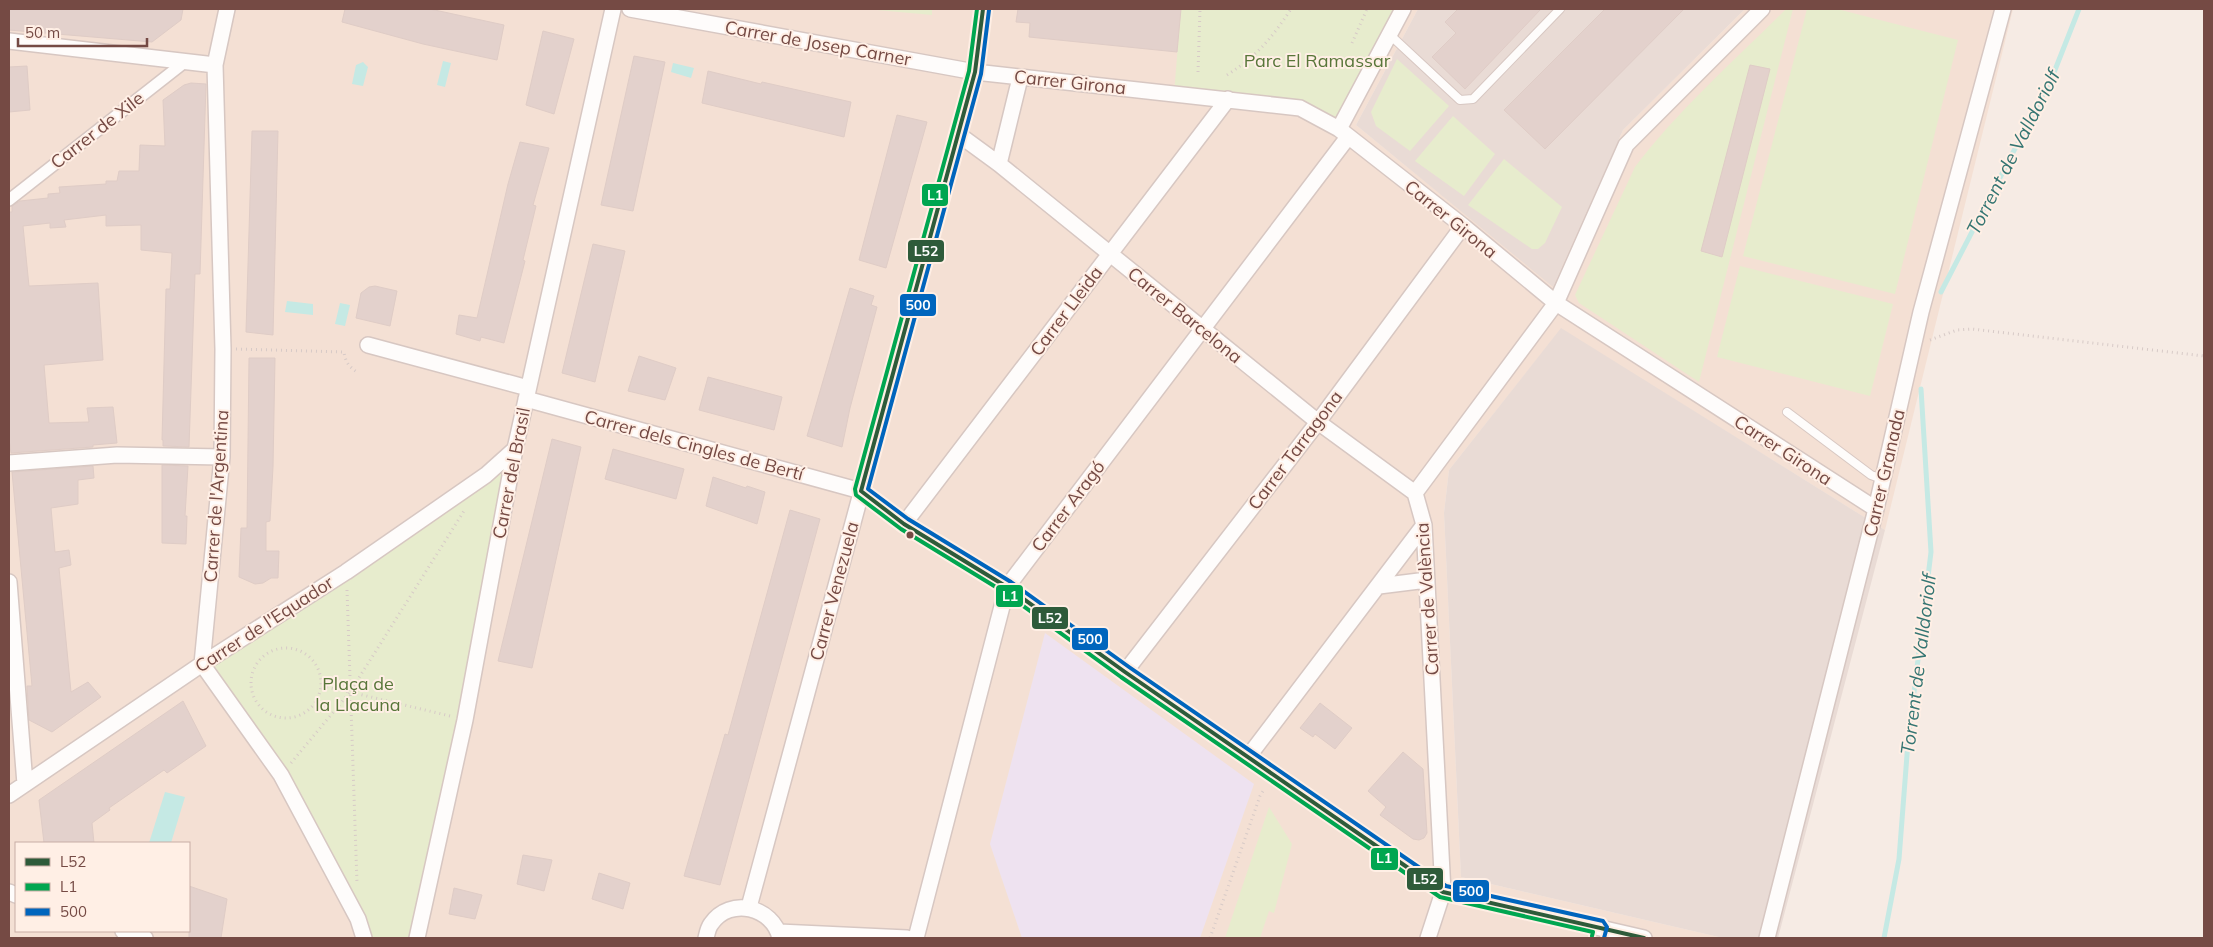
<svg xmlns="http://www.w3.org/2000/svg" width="2213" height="947" font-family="Mulish,sans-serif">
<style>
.residential{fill:#f4e0d4;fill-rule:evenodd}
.industrial{fill:#e9dbd5}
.education{fill:#eee2f0}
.green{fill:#e7eccd}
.water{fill:#c5e9e4}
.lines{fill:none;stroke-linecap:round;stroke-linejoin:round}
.stream{stroke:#c5e9e4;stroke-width:5}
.building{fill:#e3d1cc;stroke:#dfccc6}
.service-casing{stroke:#d7c7c2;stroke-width:10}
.pedestrian-casing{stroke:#d7c7c2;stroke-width:14}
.minor-casing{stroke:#d7c7c2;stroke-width:18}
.path{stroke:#d7cac7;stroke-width:3;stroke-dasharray:1 4;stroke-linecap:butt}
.service{stroke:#fefcfb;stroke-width:8}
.pedestrian{stroke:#fefcfb;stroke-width:11}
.minor{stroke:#fefcfb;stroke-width:15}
.bus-1-casing{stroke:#ffefe5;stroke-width:8}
.bus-2-casing{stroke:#ffefe5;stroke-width:8}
.bus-3-casing{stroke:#ffefe5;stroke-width:8}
.bus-1{stroke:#2e5b3a;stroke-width:4}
.bus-2{stroke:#00a650;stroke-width:4}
.bus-3{stroke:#0065bd;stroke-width:4}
.bus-dot{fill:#754a44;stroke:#ffefe5;stroke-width:2}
.labels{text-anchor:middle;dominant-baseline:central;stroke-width:4;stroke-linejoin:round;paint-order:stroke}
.street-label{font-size:18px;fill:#754a44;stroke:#ffefe5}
.park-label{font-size:18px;fill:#587639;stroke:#ffefe5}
.water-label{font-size:19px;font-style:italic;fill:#347572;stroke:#ffefe5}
.line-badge{stroke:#ffefe5;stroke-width:2}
.badge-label{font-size:14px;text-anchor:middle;font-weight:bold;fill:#fff}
</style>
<rect width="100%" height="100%" fill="#f6ebe4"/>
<!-- residential -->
<path class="residential" d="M9,9H1418L1356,125L1553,286L1623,130L1745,9H2013L1885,530L1561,329L1449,470L1444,513L1461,877L1723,938H9ZM16,843H189V931H16Z"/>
<!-- industrial -->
<path class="industrial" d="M1418,9H1745L1623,130L1553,287L1356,125Z
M1561,328L1885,530L1778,938H1723L1461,877L1444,513L1449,470Z"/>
<!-- education -->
<path class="education" d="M1045,633L1254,784L1200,938H1022L990,844Z"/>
<!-- green -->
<path class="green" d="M866,9H932V15Z
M1181,9H1403L1339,129L1300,108L1174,93Z
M1786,9H1793L1699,382L1579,303L1575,295L1635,167C1677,111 1736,59 1786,9Z
M1807,9H1837L1958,40L1895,294L1743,256Z
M1397,59L1449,106L1410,151L1376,126L1371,112Z
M1453,116L1495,154L1464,196L1415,161Z
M1504,159L1562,207L1545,243L1538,249H1532L1468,205Z
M1740,266L1893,304L1870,396L1717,357Z
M515,449L417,938H364L281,775L202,664Z
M1269,807L1292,844L1274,913L1269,911L1260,938H1225Z"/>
<!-- water -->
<path class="water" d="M443,61L451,63L445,87L437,85Z
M363,62L368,67L363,86L352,84L356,65Z
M673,63L694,68L691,78L671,72Z
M287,301L313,304V315L285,312Z
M340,303L350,305L345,326L335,324Z
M165,792L185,797L171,843H149Z"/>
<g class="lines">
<!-- stream -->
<path class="stream" d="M1941,292L2053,75L2079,9
M1884,938L1899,859L1908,742L1931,552L1921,389"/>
</g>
<!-- building -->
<path class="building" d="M9,9H183L181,20L152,42L9,30Z
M345,9H430L504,25L497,60L423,44L342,22Z
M1018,9H1181L1177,52L1029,37L1030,23L1016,22Z
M1458,9H1541L1465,89L1432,57L1456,33L1445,22Z
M1605,9H1684L1545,149L1504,110Z
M543,31L574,39L554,114L526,105Z
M634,56L665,62L633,211L601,205Z
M1750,65L1770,69L1722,257L1701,251Z
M27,66L30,110L9,112V67Z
M708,71L761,84L762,82L851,102L844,137L702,103Z
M191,83L206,84L200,274H195L189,447L163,446V440H162L166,289H170L172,253L141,250V225L106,226V215L64,220L66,227L50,228V223L23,226L29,286L98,283L103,360L44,365L49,423L89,422L87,408L113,407L117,443L93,445V447L11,453L9,439V212H12V206L20,201L48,198V194L60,193L59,187L106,184V181H117L119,171H139L140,145L165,146L163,100L184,85Z
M897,115L927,122L886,268L859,260Z
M252,131H278L273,335L246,332Z
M520,142L549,148L533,205L536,206L523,260L525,261L504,343L481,337L480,341L456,334L459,315L477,318L508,184Z
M593,244L625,251L595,382L562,373Z
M375,286L397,291L390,326L356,318L361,293L369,287Z
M850,288L874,296L871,305L877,307L850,408L842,447L807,436Z
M639,356L676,368L665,400L628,391Z
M249,358H275L273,467L270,521L266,522V551H279L278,578H271L263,583L255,584L239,577L241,528H247Z
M708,377L782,397L774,430L699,410Z
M552,439L581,447L532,668L498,661Z
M613,449L684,469L676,499L605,479Z
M162,465L188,466L185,516H187L186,544L162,543Z
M93,466L94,478L78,480V504L51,508L55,552L69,550L71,565L59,568L71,692L88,682L101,697L52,732L29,720L27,686H32L12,472Z
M713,477L746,488L747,486L765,492L757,524L706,506Z
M790,510L820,519L720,885L684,876L725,734L728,735Z
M183,701L206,746L167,773L164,770L109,808L110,810L92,823L94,843H44L39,800Z
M1320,703L1352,728L1335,749L1315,734L1313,737L1300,728Z
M1403,752L1423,769L1427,833L1424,838L1419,840L1413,839L1380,815L1386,807L1368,791Z
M523,855L552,860L544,891L517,884Z
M599,873L630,883L623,909L592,899Z
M189,886L227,899L221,938H189Z
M454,888L482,895L475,919L449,914Z"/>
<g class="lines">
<defs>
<path id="service" d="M1389,34L1460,100L1473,99L1560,9
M1787,412L1871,475L1882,479"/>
<path id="pedestrian" d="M9,200L186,61"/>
<path id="minor" d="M227,9L215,65L223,349L222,457L202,664L281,775L358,919L364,938
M630,9L975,72L1300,108L1339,129L1463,226L1556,303L1876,509
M9,41L215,65
M1339,129L1403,9
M958,134L999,164L1318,422L1415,493
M999,164L1020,78
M368,345L528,388
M526,399L861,491L904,524L1007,587L1125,672L1443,892L1644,938
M9,463L117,455L222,457
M1415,493L1556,303L1626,145L1762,9
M1415,493L1424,525L1443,892L1428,938
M904,524L1228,99
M9,582L25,784
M1379,586L1427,580
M1125,672L1318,422L1463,226
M1248,757L1424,525
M9,795L202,664L346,572L486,475L515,449
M9,892L16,895
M749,907L975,72L983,9
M123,931L145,938
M779,932L907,938
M417,938L465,720L515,449L613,9
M706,938C707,934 708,928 711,924C730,896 773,907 780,938
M916,938L1007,587L1348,137
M1767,938L1876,509L1921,312L2003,9"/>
</defs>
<!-- service casing -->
<use href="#service" class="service-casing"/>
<!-- pedestrian casing -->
<use href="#pedestrian" class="pedestrian-casing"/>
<!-- minor casing -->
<use href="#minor" class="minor-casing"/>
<!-- path -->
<path class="path" d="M1352,43L1367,9
M1198,72L1200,9
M1227,75C1258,55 1271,39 1291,9
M1930,340L1957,330L1972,329L2204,356
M236,349L344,352C345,361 349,367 357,372
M347,590L357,883
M251 683a35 35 0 1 1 70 0a35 35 0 1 1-70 0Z
M450,716L350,692L464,511
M291,763L350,692L321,686
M1210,938L1260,796L1265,788"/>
<!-- service -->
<use href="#service" class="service"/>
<!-- pedestrian -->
<use href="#pedestrian" class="pedestrian"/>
<!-- minor -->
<use href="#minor" class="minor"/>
<defs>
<path id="bus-1" d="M861,491L904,524L1007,587L1125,672L1443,892L1644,938
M861,491L975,72L983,9"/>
<path id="bus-2" d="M977,9L969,71L855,489L856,495L901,529L1004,592L1121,677L1440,897L1593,932L1592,936"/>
<path id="bus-3" d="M989,10L981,74L868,489L908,519L1011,582L1129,667L1446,886L1603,921L1607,927L1604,938"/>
</defs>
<!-- bus-1 casing -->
<use href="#bus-1" class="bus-1-casing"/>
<!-- bus-2 casing -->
<use href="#bus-2" class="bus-2-casing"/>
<!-- bus-3 casing -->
<use href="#bus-3" class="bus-3-casing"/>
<!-- bus-1 -->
<use href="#bus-1" class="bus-1"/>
<!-- bus-2 -->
<use href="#bus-2" class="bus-2"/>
<!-- bus-3 -->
<use href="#bus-3" class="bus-3"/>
</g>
<!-- markers -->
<circle class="bus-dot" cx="910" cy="535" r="4.5"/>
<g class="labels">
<!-- street labels -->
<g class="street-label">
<text transform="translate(818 43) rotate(10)">Carrer de Josep Carner</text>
<text transform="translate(1070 82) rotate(6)">Carrer Girona</text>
<text transform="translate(97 130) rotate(-38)">Carrer de Xile</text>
<text transform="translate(1451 219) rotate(39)">Carrer Girona</text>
<text transform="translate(1066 311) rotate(-53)">Carrer Lleida</text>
<text transform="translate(1185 315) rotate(39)">Carrer Barcelona</text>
<text transform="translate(694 445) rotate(15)">Carrer dels Cingles de Bertí</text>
<text transform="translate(1295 450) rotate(-53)">Carrer Tarragona</text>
<text transform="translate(1783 450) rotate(33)">Carrer Girona</text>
<text transform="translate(511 473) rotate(-79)">Carrer del Brasil</text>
<text transform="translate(1884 473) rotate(-77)">Carrer Granada</text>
<text transform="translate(216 496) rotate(-86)">Carrer de l'Argentina</text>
<text transform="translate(1068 506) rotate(-53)">Carrer Aragó</text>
<text transform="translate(834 591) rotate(-75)">Carrer Venezuela</text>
<text transform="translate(1427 599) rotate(-94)">Carrer de València</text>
<text transform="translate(264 624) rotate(-33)">Carrer de l'Equador</text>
</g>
<!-- park labels -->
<g class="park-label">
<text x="1317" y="60">Parc El Ramassar</text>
<text x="358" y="683">Plaça de<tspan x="358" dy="21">la Llacuna</tspan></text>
</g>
<!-- water labels -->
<g class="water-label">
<text transform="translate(2013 152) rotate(-63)">Torrent de Valldoriolf</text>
<text transform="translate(1918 664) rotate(-83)">Torrent de Valldoriolf</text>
</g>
</g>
<g class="line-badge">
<rect x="921" y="183" width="28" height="24" rx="5" fill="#00a650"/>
<rect x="907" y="239" width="38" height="24" rx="5" fill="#2e5b3a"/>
<rect x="899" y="293" width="38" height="24" rx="5" fill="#0065bd"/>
<rect x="995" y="584" width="29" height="24" rx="5" fill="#00a650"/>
<rect x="1031" y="606" width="38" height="24" rx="5" fill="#2e5b3a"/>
<rect x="1071" y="627" width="38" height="24" rx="5" fill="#0065bd"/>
<rect x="1370" y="847" width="29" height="24" rx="5" fill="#00a650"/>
<rect x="1406" y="867" width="38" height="24" rx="5" fill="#2e5b3a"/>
<rect x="1452" y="879" width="38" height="24" rx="5" fill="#0065bd"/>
</g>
<g class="badge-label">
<text x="935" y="200">L1</text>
<text x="926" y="256">L52</text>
<text x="918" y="310">500</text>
<text x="1010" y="601">L1</text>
<text x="1050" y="623">L52</text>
<text x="1090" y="644">500</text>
<text x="1384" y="863">L1</text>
<text x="1425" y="884">L52</text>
<text x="1471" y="896">500</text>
</g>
<!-- border -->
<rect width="2213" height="947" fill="none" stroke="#754a44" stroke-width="20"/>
<!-- legend -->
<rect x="15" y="842" width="175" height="90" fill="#ffefe5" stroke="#c8ada5"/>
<rect x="25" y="858" width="25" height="8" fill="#2e5b3a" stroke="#c8ada5"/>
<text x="60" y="867" font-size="15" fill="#754a44">L52</text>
<rect x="25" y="883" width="25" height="8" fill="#00a650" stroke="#c8ada5"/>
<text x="60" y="892" font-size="15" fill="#754a44">L1</text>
<rect x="25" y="908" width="25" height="8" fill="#0065bd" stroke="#c8ada5"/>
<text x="60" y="917" font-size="15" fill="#754a44">500</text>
<!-- scale -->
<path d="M18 38v8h129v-8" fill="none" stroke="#754a44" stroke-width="2.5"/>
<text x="25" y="38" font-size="15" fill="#754a44" stroke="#ffefe5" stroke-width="4" paint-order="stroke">50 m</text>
</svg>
